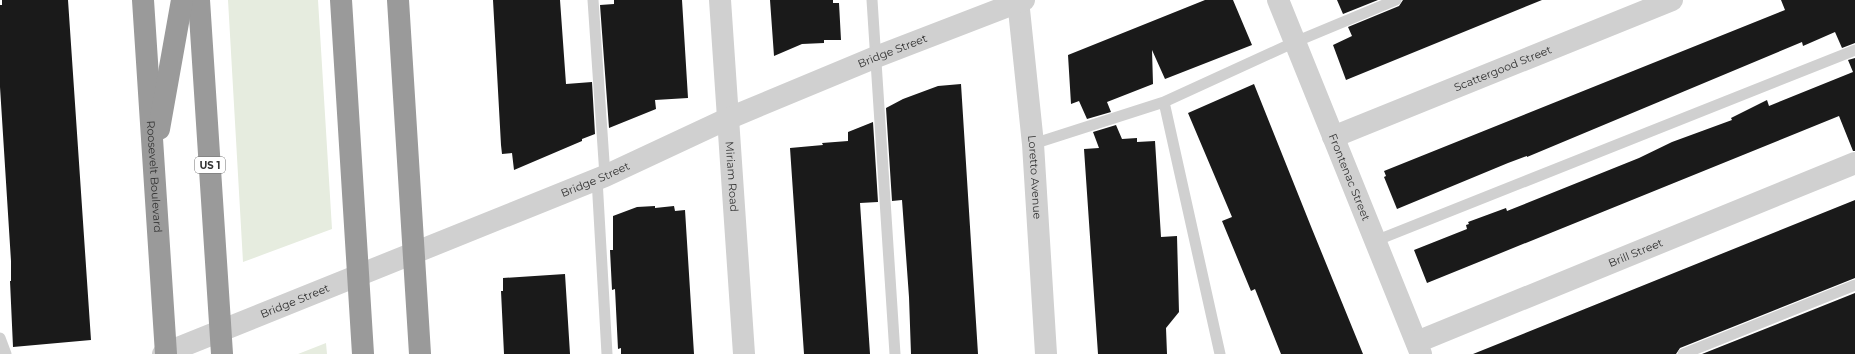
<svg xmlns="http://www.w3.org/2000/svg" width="1855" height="354" font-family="Montserrat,sans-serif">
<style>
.green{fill:#e6ecdf}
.building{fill:#1a1a1a}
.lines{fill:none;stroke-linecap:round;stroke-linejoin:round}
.lane{stroke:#d0d0d0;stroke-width:11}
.street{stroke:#d0d0d0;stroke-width:22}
.highway{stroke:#9a9a9a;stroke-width:22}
.labels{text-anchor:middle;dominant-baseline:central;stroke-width:4;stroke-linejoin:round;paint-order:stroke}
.shield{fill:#fff;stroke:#707070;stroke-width:1}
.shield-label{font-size:10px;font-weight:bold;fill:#333}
.street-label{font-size:11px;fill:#333;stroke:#fff}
</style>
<rect width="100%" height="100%" fill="#fff"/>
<!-- green -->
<path class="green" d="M228,0H318L332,229L243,262Z
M326,343L327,354H298Z"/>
<!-- building -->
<path class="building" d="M2,0H68L91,340L13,347L10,281H11V261L0,87V5H2Z
M493,0H560L566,84L592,82L595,134L582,139V141L514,170L512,153L502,154L501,145Z
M614,0H682L688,98L655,100L656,109L609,128L600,5L614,4Z
M770,0H833V3H839L841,40H824V43L802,44L774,56Z
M1205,0H1233L1252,45L1165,79L1152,50L1153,84L1107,102L1111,112L1087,119L1079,101L1071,104L1068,55Z
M1337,0H1378L1343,14Z
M1403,0H1542L1346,80L1333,45L1352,36L1348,27L1399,6Z
M1781,0H1855V43L1842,48L1835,32L1803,46L1802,42L1527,157V156L1508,163L1397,209L1384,177L1386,176L1384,171L1785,10Z
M1855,58V151H1853L1839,116L1427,283L1414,250L1467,229L1466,225L1469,224L1468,222L1506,208L1507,211L1527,203L1639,158L1672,142L1732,120L1731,118L1767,100L1769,106L1853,72L1848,60Z
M961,84L978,354H911L909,297L902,200L892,201L886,108L903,99L938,86Z
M1254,84L1312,229L1363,354H1281L1255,289L1251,291L1222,221L1232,217L1188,113Z
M873,122L878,202L860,203L870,354H804L790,148L823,145L822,143L848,141V132Z
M1116,125L1122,139L1137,138V142L1155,141L1161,237L1177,236L1179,312L1166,328L1167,354H1098L1084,149L1099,148L1093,132Z
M1855,200V278L1680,348L1676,354H1473Z
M655,206V208L674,206L675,211L685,210L694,354H621V348L618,349L615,289L612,290L610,250H613V216L637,207Z
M565,274L570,354H504L501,291H503V278Z
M1855,293V354H1702Z"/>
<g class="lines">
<!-- lane -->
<path class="lane" d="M593,0L605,176
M872,0L895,354
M1164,102L1295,42L1396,0
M1033,144L1164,102L1220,354
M597,179L607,354
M1375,241L1855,50
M0,338L6,354
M1683,354L1855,285"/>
<!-- street -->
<g class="street">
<path id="s1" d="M720,0L744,354"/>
<path id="s2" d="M1018,0L1033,144L1046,354"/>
<path id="s3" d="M1278,0L1421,354"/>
<path id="s4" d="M1333,137L1672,0"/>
<path id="s5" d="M1417,342L1855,163"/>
<path id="s6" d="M163,354L605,176L727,119L876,57L1024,0"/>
</g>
<!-- highway -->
<g class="highway">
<path id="s7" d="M143,0L166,354"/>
<path d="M199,0L222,354"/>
<path d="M341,0L363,354"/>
<path d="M398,0L420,354"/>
<path d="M159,129L182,0"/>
</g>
</g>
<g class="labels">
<!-- shield labels -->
<rect class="shield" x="195" y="157" width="30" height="16" rx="3"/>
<g class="shield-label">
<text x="210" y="165">US 1</text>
</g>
<!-- street labels -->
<g class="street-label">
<text stroke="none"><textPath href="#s6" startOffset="790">Bridge Street</textPath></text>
<text stroke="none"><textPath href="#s4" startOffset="183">Scattergood Street</textPath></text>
<text stroke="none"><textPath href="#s7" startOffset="177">Roosevelt Boulevard</textPath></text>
<text stroke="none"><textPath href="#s1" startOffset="177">Miriam Road</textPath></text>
<text stroke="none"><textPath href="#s2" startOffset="178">Loretto Avenue</textPath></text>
<text stroke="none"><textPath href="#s3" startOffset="191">Frontenac Street</textPath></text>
<text stroke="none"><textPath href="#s6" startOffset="466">Bridge Street</textPath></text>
<text stroke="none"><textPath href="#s5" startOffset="236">Brill Street</textPath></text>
<text stroke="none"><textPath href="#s6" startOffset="142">Bridge Street</textPath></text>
</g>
</g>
</svg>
